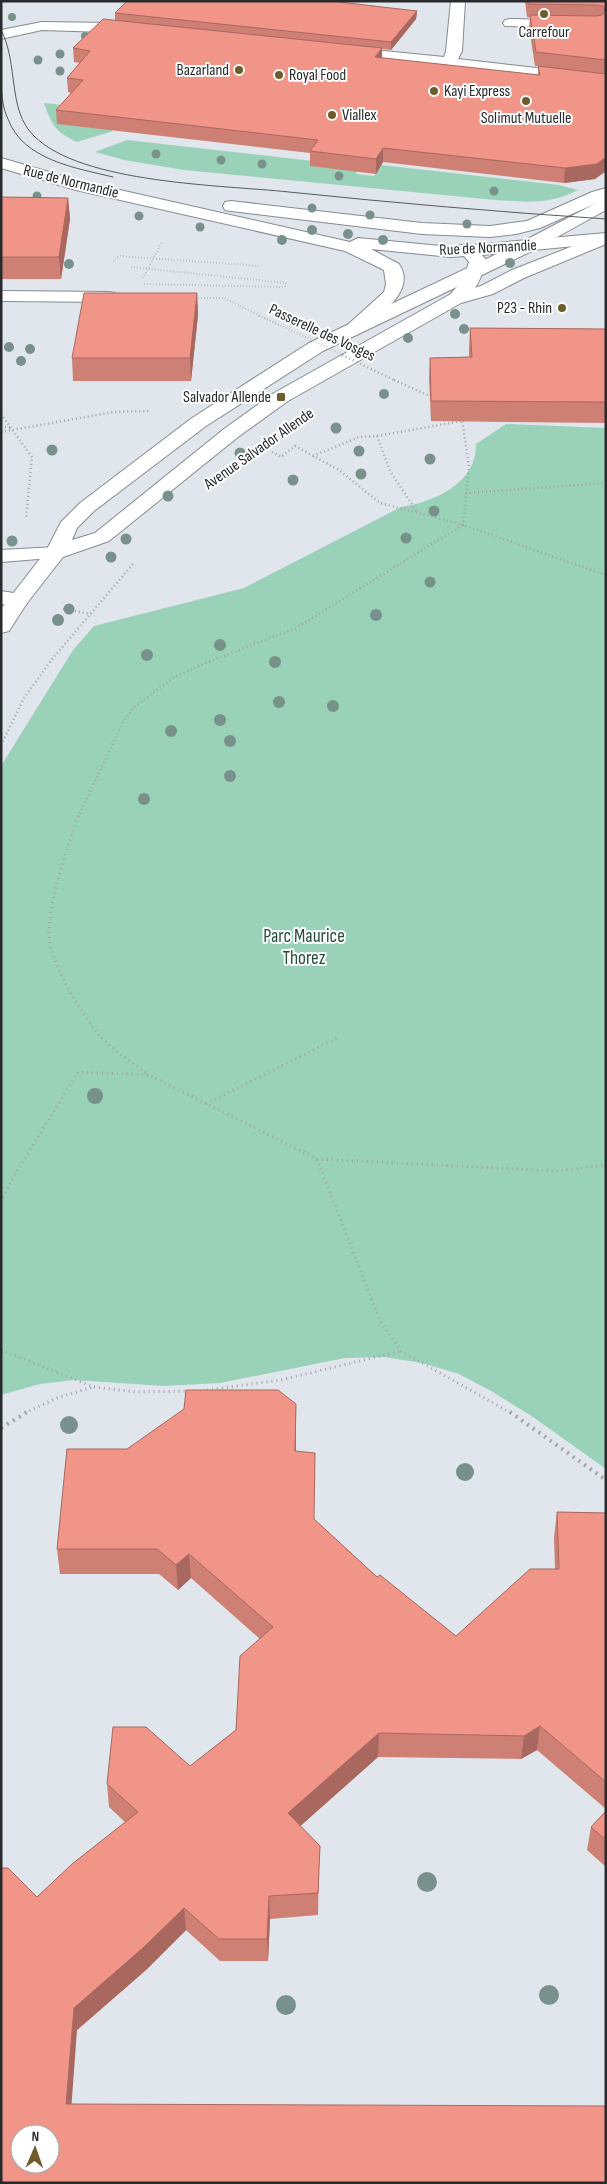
<svg xmlns="http://www.w3.org/2000/svg" width="607" height="2184" font-family="'Sofia Sans Condensed',sans-serif">
<style>
.green{fill:#99d2b8}
.lines{fill:none;stroke-linecap:round;stroke-linejoin:round}
.lane-casing{stroke:#878b91;stroke-width:2}
.street-casing{stroke:#878b91;stroke-width:2}
.secondary-casing{stroke:#878b91;stroke-width:2}
.path-far3{stroke:#a0a4a9;stroke-width:2;stroke-dasharray:0.5 2.5;stroke-linecap:butt}
.path-far2{stroke:#a0a4a9;stroke-width:2.5;stroke-dasharray:1 3;stroke-linecap:butt}
.path-far1{stroke:#a0a4a9;stroke-width:3;stroke-dasharray:1 4;stroke-linecap:butt}
.path{stroke:#a0a4a9;stroke-width:4;stroke-dasharray:2 5;stroke-linecap:butt}
.lane{fill:#fff;fill-rule:evenodd}
.street{fill:#fff;fill-rule:evenodd}
.secondary{fill:#fff;fill-rule:evenodd}
.tram{stroke:#585b5e;stroke-width:1}
.path-bridge-far1{stroke:#a0a4a9;stroke-width:2;stroke-dasharray:0.5 2.5;stroke-linecap:butt}
.path-bridge{stroke:#a0a4a9;stroke-width:2.5;stroke-dasharray:1 3;stroke-linecap:butt}
.tree{fill:#78928b}
.wall{fill:#ce8075}
.shaded-wall{fill:#a8685f}
.building{fill:#f09588;stroke:#a8685f;fill-rule:evenodd}
.poi-dot{fill:#6e5d2b;stroke:#fff;stroke-width:2}
.labels{text-anchor:middle;dominant-baseline:central;stroke-width:4;stroke-linejoin:round;paint-order:stroke}
.far-poi-label{font-size:16px;fill:#282a2c;stroke:#fff;text-anchor:end}
.far-street-label{font-size:16px;fill:#282a2c;stroke:#fff}
.park-label{font-size:19px;fill:#234e3c;stroke:#fff}
</style>
<rect width="100%" height="100%" fill="#e1e6ec"/>
<!-- green -->
<path class="green" d="M44,103L73,106L113,131L77,142C55,132 52,125 44,103Z
M127,140L313,161L357,171L356,174L374,176L381,165L559,185L578,190C549,205 526,202 495,200L184,170L124,160L95,152Z
M506,424L606,428V1469L533,1417L493,1392L459,1374L422,1363L384,1357L345,1358L220,1383L164,1386L74,1380L40,1384L1,1395V766L73,650L94,626L244,588L401,507C435,502 477,483 476,444Z"/>
<g class="lines">
<defs>
<path id="lane" d="M451,1H465L462,51L458,59L606,76V86L449,67L344,57L339,55L336,52L339,49L344,47L444,57L446,51Z
M510,19L566,20L571,21L573,24L571,27L566,28L505,26L503,23L505,20Z
M42,22L111,23L137,27L139,30L137,33L42,30L1,39V30Z"/>
<path id="street" d="M1,158L80,181L350,242L358,238L451,247L467,244L473,245L606,233V243L482,255L487,261C481,277 471,308 449,303L446,299L463,280L469,262L464,256L451,257L371,249L399,264C418,292 376,317 358,333L352,335L346,333L343,329L384,292L386,284L384,270L345,251L76,190L1,168Z
M606,188V199L540,228L516,234L490,237L422,234L231,211L225,210L223,206L225,202L231,201L422,223L490,226L527,221L592,192Z
M1,291L109,292L115,293L118,297L115,301L109,302L1,301Z
M56,547L63,549L67,553L63,557L1,562V550Z
M1,591L26,595L29,600L26,605L18,606L1,604Z"/>
<path id="secondary" d="M606,198V210L532,251L323,351L206,426L94,511L77,528L72,540L95,533L224,429L274,393L449,295L481,286L512,270L606,233V244L524,278L493,294L461,303L288,401L238,437L109,541L63,557L27,603L9,631L1,633V609L46,551L61,522L80,503L192,418L309,343L520,243Z"/>
</defs>
<!-- lane casing -->
<use href="#lane" class="lane-casing"/>
<!-- street casing -->
<use href="#street" class="street-casing"/>
<!-- secondary casing -->
<use href="#secondary" class="secondary-casing"/>
<!-- path-far3 -->
<path class="path-far3" d="M113,261L119,256L260,266
M131,267L286,283L285,287L143,284
M143,278L162,242
M195,298H225L240,306
M259,316L279,325"/>
<!-- path-far2 -->
<path class="path-far2" d="M394,380L432,397
M1,414L32,457L26,518
M1,426L11,428
M1,432L114,412L149,411
M377,436L390,471L417,512
M272,452L281,457L295,446L339,470L380,503L463,525L469,467L462,419
M313,456L359,437L377,436L462,421
M466,493L606,483
M63,609L91,614
M1,745L24,698L53,658L133,564
M78,817L122,724L133,708L173,678L203,664L296,628L463,525L606,575"/>
<!-- path-far1 -->
<path class="path-far1" d="M78,816C66,852 52,890 49,929C47,960 81,1014 101,1037C114,1052 134,1063 149,1075
M206,1104L337,1038
M317,1159L380,1321L401,1351L511,1413
M1,1202L11,1181L78,1072L149,1075L317,1159L555,1171L606,1165
M1,1350L94,1387L137,1392L188,1391
M207,1390L281,1380L401,1351
M25,1413L57,1398L93,1387"/>
<!-- path -->
<path class="path" d="M510,1412L606,1480
M1,1428L27,1412"/>
<!-- lane -->
<use href="#lane" class="lane"/>
<!-- street -->
<use href="#street" class="street"/>
<!-- secondary -->
<use href="#secondary" class="secondary"/>
<!-- tram -->
<path class="tram" d="M1,30C19,64 7,110 34,136C82,184 223,185 289,192C395,203 500,212 606,219
M1,85C2,97 3,109 8,119C23,160 76,168 113,177"/>
<!-- path-bridge-far1 -->
<path class="path-bridge-far1" d="M240,306L345,356"/>
<!-- path-bridge -->
<path class="path-bridge" d="M342,355L394,380"/>
</g>
<!-- trees -->
<g class="tree">
<circle cx="12" cy="17" r="4"/>
<circle cx="85" cy="36" r="4"/>
<circle cx="60" cy="54" r="4.5"/>
<circle cx="38" cy="60" r="4.5"/>
<circle cx="60" cy="71" r="4.5"/>
<circle cx="156" cy="154" r="4.5"/>
<circle cx="221" cy="160" r="4.5"/>
<circle cx="262" cy="164" r="4.5"/>
<circle cx="339" cy="176" r="4.5"/>
<circle cx="494" cy="191" r="4.5"/>
<circle cx="37" cy="196" r="4.5"/>
<circle cx="312" cy="208" r="4.5"/>
<circle cx="370" cy="215" r="4.5"/>
<circle cx="139" cy="216" r="4.5"/>
<circle cx="467" cy="224" r="4.5"/>
<circle cx="200" cy="227" r="4.5"/>
<circle cx="312" cy="230" r="5"/>
<circle cx="348" cy="234" r="5"/>
<circle cx="282" cy="240" r="5"/>
<circle cx="383" cy="240" r="5"/>
<circle cx="510" cy="263" r="5"/>
<circle cx="69" cy="264" r="5"/>
<circle cx="512" cy="306" r="5"/>
<circle cx="455" cy="314" r="5"/>
<circle cx="464" cy="329" r="5"/>
<circle cx="408" cy="338" r="5"/>
<circle cx="9" cy="347" r="5"/>
<circle cx="30" cy="349" r="5"/>
<circle cx="21" cy="361" r="5"/>
<circle cx="384" cy="394" r="5"/>
<circle cx="336" cy="428" r="5.5"/>
<circle cx="52" cy="450" r="5.5"/>
<circle cx="359" cy="451" r="5.5"/>
<circle cx="240" cy="453" r="5.5"/>
<circle cx="430" cy="459" r="5.5"/>
<circle cx="361" cy="474" r="5.5"/>
<circle cx="293" cy="480" r="5.5"/>
<circle cx="168" cy="496" r="5.5"/>
<circle cx="434" cy="511" r="5.5"/>
<circle cx="406" cy="538" r="5.5"/>
<circle cx="126" cy="539" r="5.5"/>
<circle cx="12" cy="541" r="5.5"/>
<circle cx="111" cy="557" r="5.5"/>
<circle cx="430" cy="582" r="5.5"/>
<circle cx="69" cy="609" r="5.5"/>
<circle cx="376" cy="615" r="6"/>
<circle cx="58" cy="620" r="6"/>
<circle cx="220" cy="645" r="6"/>
<circle cx="147" cy="655" r="6"/>
<circle cx="275" cy="662" r="6"/>
<circle cx="279" cy="702" r="6"/>
<circle cx="333" cy="706" r="6"/>
<circle cx="220" cy="720" r="6"/>
<circle cx="171" cy="731" r="6"/>
<circle cx="230" cy="741" r="6"/>
<circle cx="230" cy="776" r="6"/>
<circle cx="144" cy="799" r="6"/>
<circle cx="95" cy="1096" r="8"/>
<circle cx="69" cy="1425" r="9"/>
<circle cx="465" cy="1472" r="9"/>
<circle cx="427" cy="1882" r="10"/>
<circle cx="549" cy="1995" r="10"/>
<circle cx="286" cy="2005" r="10"/>
</g>
<!-- wall -->
<path class="wall" d="M525,1H606V171L595,179L564,183L383,162L376,174L310,166V153L57,124L56,110L71,93L68,92L67,78L80,63L74,62L73,48L115,20V13L417,11L416,19L391,50L382,49V58L538,75V66H535L529,28L530,17H527Z
M1,197L68,198L70,219L61,279H1Z
M197,293L198,315L191,381H73L72,358Z
M470,328L606,329V423L431,421L429,378L430,358L469,357V348Z
M296,1404V1451L314,1519L377,1577L456,1636L555,1569L554,1537L557,1512L606,1513V1809L537,1750L521,1759L378,1757L300,1826L319,1869L318,1915L270,1919L268,1961H220L186,1930L146,1970L77,2030L1,2183L37,1897L125,1822L109,1807L107,1784L190,1766L236,1730L260,1639L191,1578L178,1590L159,1574H60L57,1549L127,1449Z
M606,1811V1867L587,1850L591,1827Z"/>
<!-- shaded-wall -->
<path class="shaded-wall" d="M417,11L416,19L391,50V42Z
M382,48V62L375,57Z
M383,148V162L376,174V159Z
M606,157V171L595,179L564,183L565,168Z
M68,198L70,219L61,279L59,257Z
M197,293L198,315L191,381L190,358Z
M296,1404V1429L295,1476V1451Z
M189,1554L191,1578L178,1590L176,1565Z
M540,1726L537,1750L521,1759L524,1736Z
M379,1733L378,1757L288,1837V1813Z
M269,1896L270,1919L268,1961L267,1939Z
M184,1908L186,1930L146,1970L77,2030L70,2125L66,2104L74,2008Z"/>
<!-- building -->
<path class="building" d="M127,1H331L417,11L391,42L115,13Z
M528,1H606V60L536,52L530,15L596,16L602,15L605,11L603,6L596,5L528,4Z
M103,19L382,48L375,57L540,75L538,66L606,74V157L597,164L565,168L383,148L376,159L310,151L318,140L56,110L83,80L67,78L90,51L73,48Z
M1,197L68,198L59,257H1Z
M84,293H197L190,358H72Z
M470,328L606,329V402L431,401L430,358L472,357Z
M186,1390H278L296,1404L295,1451L315,1453L314,1519L377,1577L380,1575L456,1636L530,1569H559L557,1512L606,1513V1782L540,1726L524,1736L379,1733L288,1813L320,1846L318,1893L269,1896L267,1939H219L184,1908L144,1947L74,2008L66,2104L606,2106V2183H1V1868H8L37,1897L72,1864L138,1812L107,1784L113,1727H146L190,1766L236,1730L240,1656L273,1627L189,1554L176,1565L157,1549H57L67,1449H127L184,1409ZM20,2134H50V2164H20Z
M606,1811V1840L591,1827Z"/>
<!-- markers -->
<g class="poi-dot">
<circle cx="544" cy="14" r="5"/>
<circle cx="239" cy="70" r="5"/>
<circle cx="279" cy="75" r="5"/>
<circle cx="434" cy="91" r="5"/>
<circle cx="526" cy="101" r="5"/>
<circle cx="332" cy="115" r="5"/>
<circle cx="562" cy="308" r="5"/>
<rect x="276" y="392" width="10" height="10" rx="2.5"/>
</g>
<g class="labels">
<!-- far-poi labels -->
<g class="far-poi-label">
<text x="544" y="32" text-anchor="middle">Carrefour</text>
<text x="229" y="70">Bazarland</text>
<text x="289" y="75" text-anchor="start">Royal Food</text>
<text x="444" y="91" text-anchor="start">Kayi Express</text>
<text x="342" y="115" text-anchor="start">Viallex</text>
<text x="526" y="118" text-anchor="middle">Solimut Mutuelle</text>
<text x="552" y="308">P23 - Rhin</text>
<text x="271" y="397">Salvador Allende</text>
</g>
<!-- far-street labels -->
<g class="far-street-label">
<text transform="translate(71 182) rotate(14)">Rue de Normandie</text>
<text transform="translate(488 248) rotate(-3)">Rue de Normandie</text>
<text transform="translate(322 333) rotate(25)">Passerelle des Vosges</text>
<text transform="translate(259 449) rotate(-35)">Avenue Salvador Allende</text>
</g>
<!-- park labels -->
<g class="park-label">
<text x="304" y="936">Parc Maurice<tspan x="304" dy="22">Thorez</tspan></text>
</g>
</g>
<!-- border -->
<rect width="607" height="2184" fill="none" stroke="#282a2c" stroke-width="5"/>
<!-- north arrow -->
<g transform="translate(35 2149) rotate(2)"><circle r="24" fill="#ffffff" stroke="#a9aaab"/>
<path d="M0-4L9 19L0 12L-9 19Z" fill="#6e5d2b"/>
<text y="-8" font-size="14" font-weight="bold" text-anchor="middle" fill="#282a2c">N</text>
</g>
</svg>
